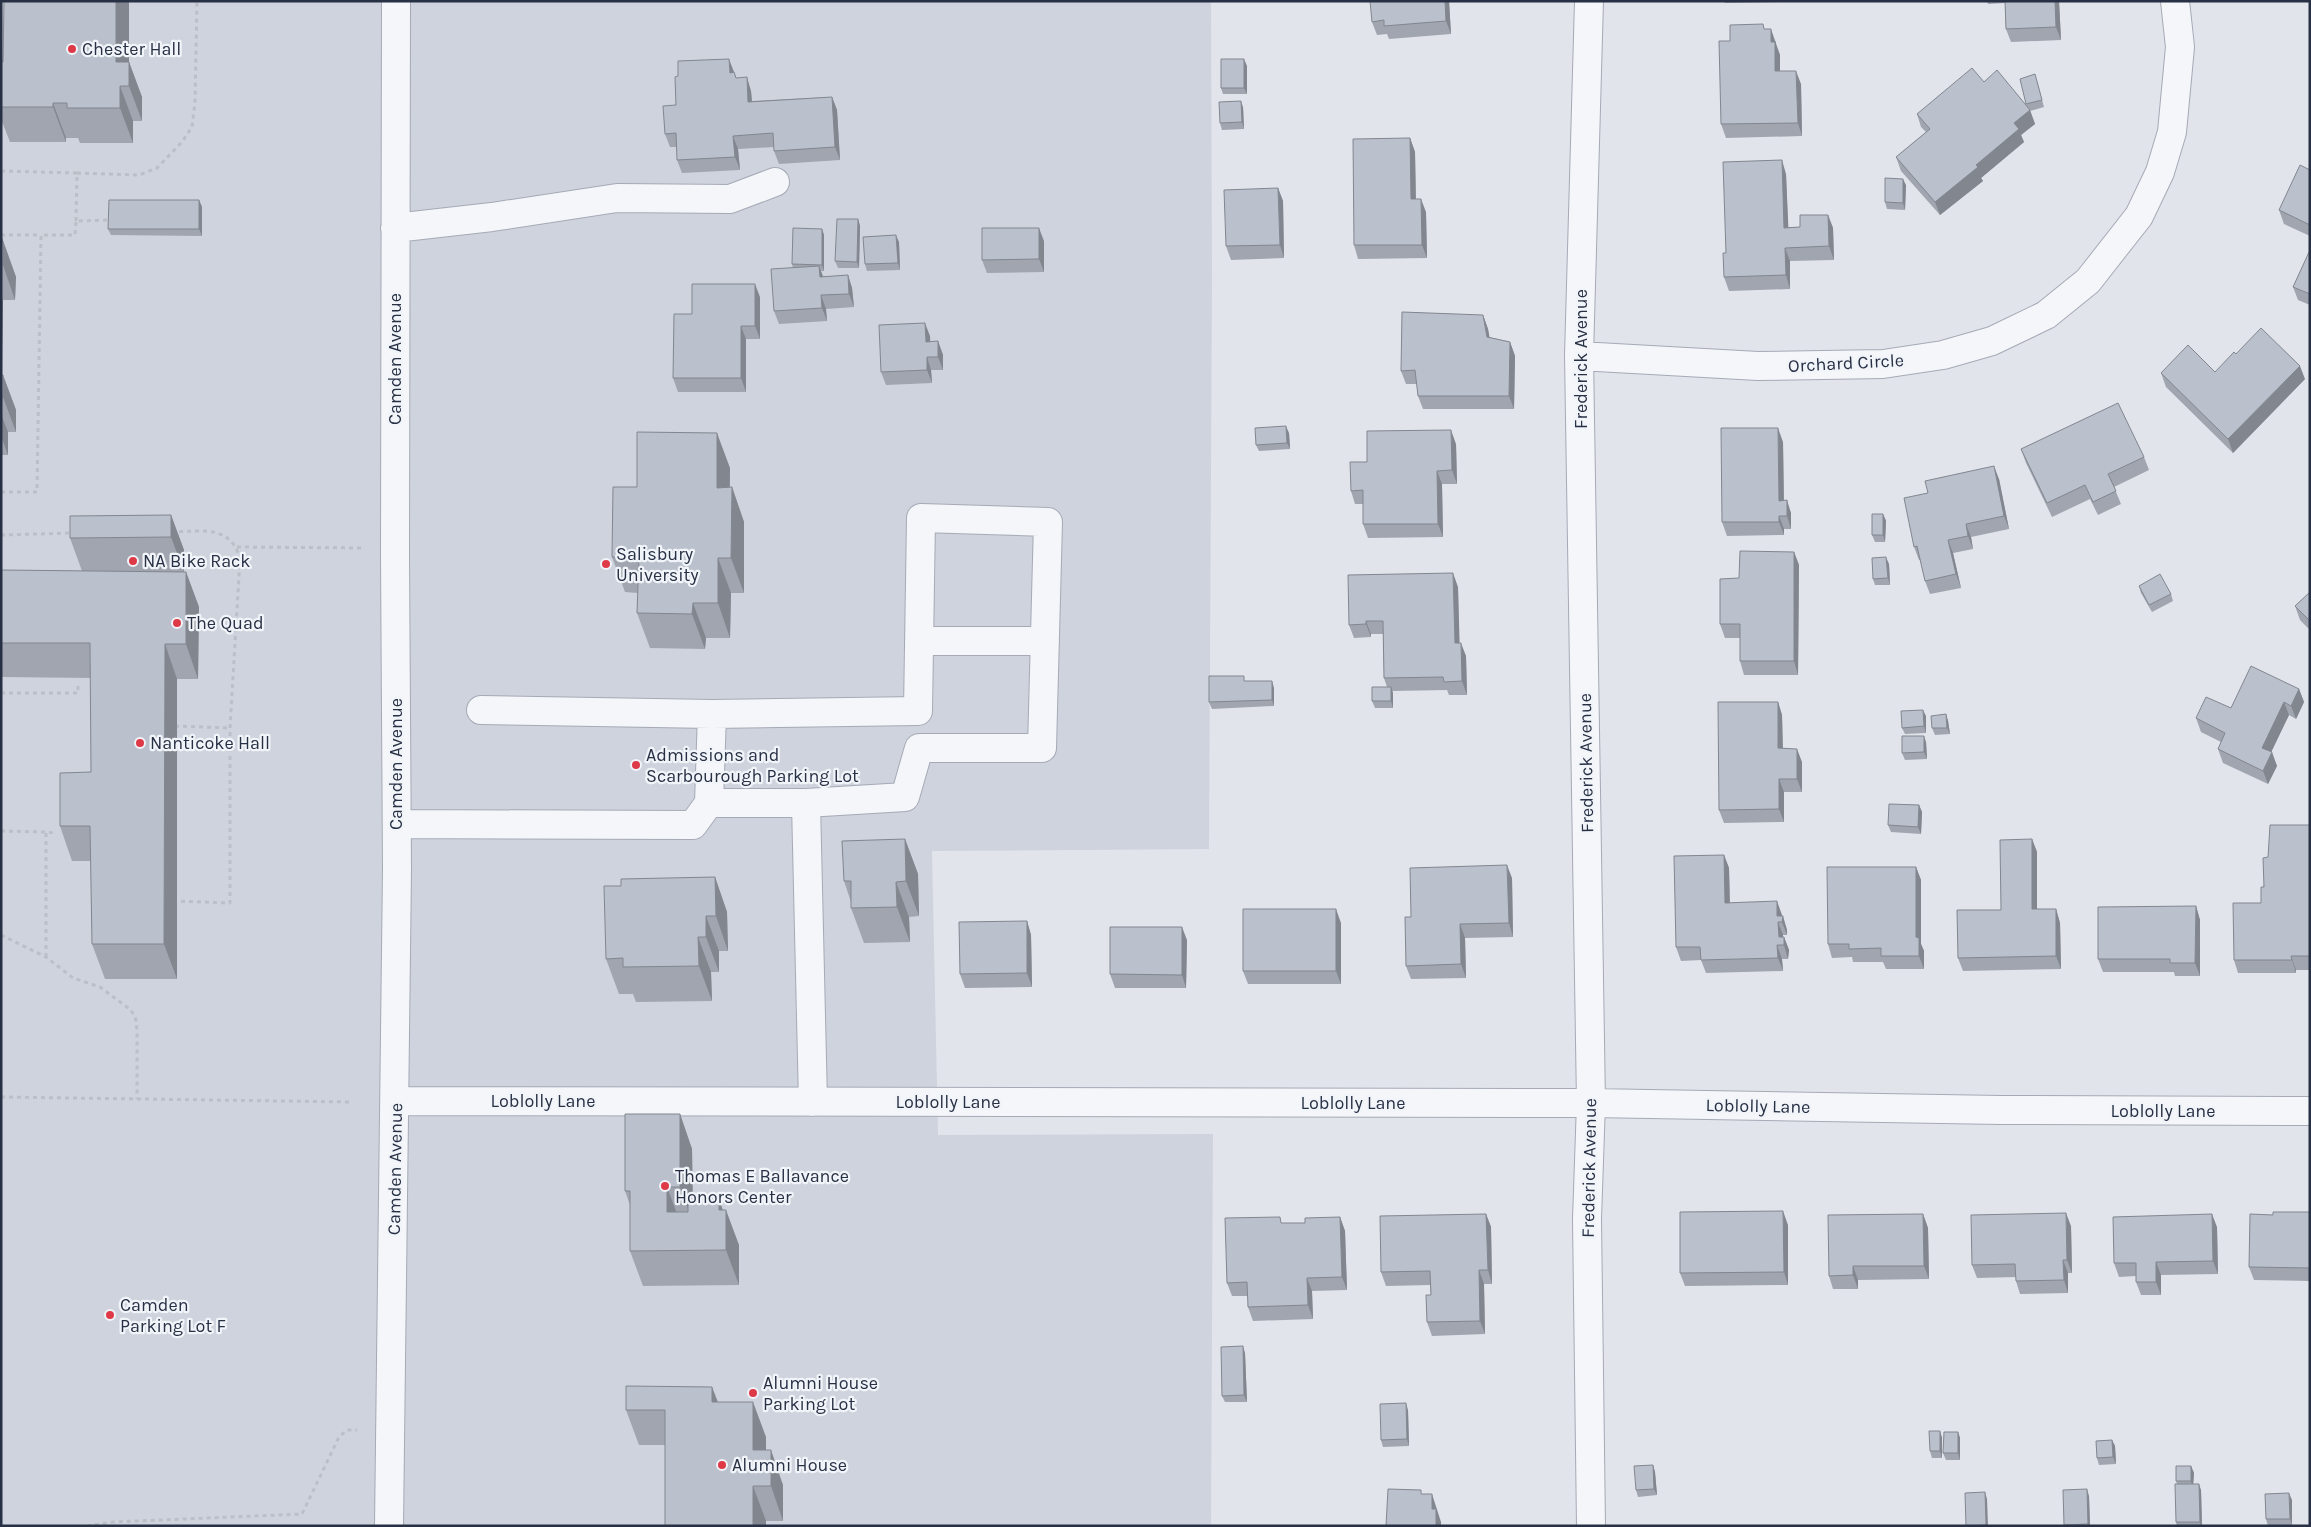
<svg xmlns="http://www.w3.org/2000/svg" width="2311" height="1527" font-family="Karla,sans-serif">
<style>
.built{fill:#cfd3dd}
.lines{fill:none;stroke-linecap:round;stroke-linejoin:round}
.minor-casing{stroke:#a5aab6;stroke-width:30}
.path{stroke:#bbbfc7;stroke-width:3;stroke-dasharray:4 4;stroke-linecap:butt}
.minor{stroke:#f4f6f9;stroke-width:28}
.wall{fill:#a0a5af}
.shaded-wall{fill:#82868f}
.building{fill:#bac0cc;stroke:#82868f}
.poi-dot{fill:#dd3947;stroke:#f1f4f8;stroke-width:2}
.labels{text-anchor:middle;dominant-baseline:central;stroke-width:4.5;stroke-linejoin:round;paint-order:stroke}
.poi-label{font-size:18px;fill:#273045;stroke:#f1f4f8;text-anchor:start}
.street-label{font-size:18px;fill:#273045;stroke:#f1f4f8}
</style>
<rect width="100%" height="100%" fill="#e1e4eb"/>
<!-- built -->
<path class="built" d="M1,1H1211L1212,279L1209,849L932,851L938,1135L1213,1134L1211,1526H1Z"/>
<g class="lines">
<defs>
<path id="minor" d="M1589,1L1579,356L1591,1103L1587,1219L1591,1526
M395,228L492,217L617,198L730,199L775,182
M1579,356L1758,366L1883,364L1943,355L1992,341L2046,315L2088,281L2139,216L2160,172L2172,132L2180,47L2175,1
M919,641H1045
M481,710L712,714
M806,803L905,797L919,748H1042L1048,522L921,518L918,711L712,714L709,803H806L813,1102
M397,824L693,825L709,803
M395,1101L1591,1103L2000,1110L2310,1111
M389,1526L397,869L395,556L396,1"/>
</defs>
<!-- minor casing -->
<use href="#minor" class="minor-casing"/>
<!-- path -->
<path class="path" d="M1,171L77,173L76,221
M77,173L139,175L157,168L182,142L192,127L195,102L197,1
M1,235H41
M1,492H37L41,235H75L76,221L111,220
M1,535L73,533
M237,547L362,548
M1,693H78V683
M175,726L230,728
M1,831L46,832
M173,901L230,903V728L240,559C231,525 203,531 174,532
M1,935L46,957L73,978L100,987L131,1010L136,1020L137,1031V1099
M46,957V832L54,833
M1,1097L351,1102
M87,1526L113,1522L302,1514L339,1437L347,1430H357"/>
<!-- minor -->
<use href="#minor" class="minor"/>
</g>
<!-- wall -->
<path class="wall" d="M4,1H129V62L142,97V121H133V143H80L78,138H66V142H10L1,119V62H3Z
M1449,1L1451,34L1389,39L1387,34L1377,35L1372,22Z
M1724,1H1785V2L1725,3Z
M1987,1H2059L2061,40L2011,42L2006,29L2005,3L1988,4Z
M1765,29L1776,42V46L1780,55V71L1801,84L1802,136L1726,138L1721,124L1730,41Z
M1247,66V94H1223L1221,88Z
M734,73L736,78L751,91L752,101L832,97L837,110L840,160L779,164L774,151V147L738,149L740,170L682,173L677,160V147H670L665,134L676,105Z
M2020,79L2037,81L2044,107L2030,111L2035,124L2021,135L2024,142L1981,178L1983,181L1940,215L1901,171L1896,157L1926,132L1921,127L1917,114L1984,82L2027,107Z
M1243,107L1244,129L1222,130L1220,123Z
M1410,138L1415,152L1416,199L1426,212L1427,258L1358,259L1354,245Z
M2310,170V236L2284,224L2279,210Z
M1786,174L1788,227H1800L1828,215L1833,228L1834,260L1790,261V289L1729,291L1724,277L1726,253Z
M1906,185L1905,210L1887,209L1885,202Z
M1278,188L1283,201L1284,258L1231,260L1226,246Z
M199,200L202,207V236L111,235L108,229Z
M858,219L860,226L859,268H838L835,261Z
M822,229L824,235V271H821L823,277L848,275L852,288L854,307L826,309L827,321L779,324L774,311L793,268L792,264Z
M1,235L16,277L15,300H3L2,375H3L16,410V432H8V455H1Z
M1044,241V272L987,273L982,260Z
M899,242L900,270L867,271L865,264Z
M2310,250V305L2298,300L2293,287Z
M760,297V339H746V392H678L673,378L692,314Z
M1483,315L1488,329L1489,337L1510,342L1515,356L1514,409H1423L1418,396L1417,384H1406L1401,371Z
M930,336V342L938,341L943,355V370H931L932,383L886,385L881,372Z
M2215,372L2305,379L2233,453L2166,387L2161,373Z
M1289,433L1290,449L1259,451L1256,445Z
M1783,442L1784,500L1791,513V529H1784V535L1727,536L1722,522Z
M1456,444L1457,484H1442L1443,537L1368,538L1363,524V504H1355L1351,491L1367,462Z
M2021,449L2144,457L2149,470L2114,487L2121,504L2098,515L2090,499L2052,517L2026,463Z
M730,468V488L732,487L744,522V593H731L730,638H706L705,649L650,648L637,613L638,593L625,592L612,557L637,487Z
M1999,479L2009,529L1971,537L1973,549L1953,553L1961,588L1930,594L1925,581L1920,560H1919L1914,547Z
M1883,514L1886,521L1885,542H1875L1872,535Z
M171,515L184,550V572H186L199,607L198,679H177V979H105L92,944L91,861H72L60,826L91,772V678L2,677L1,674V570L82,571L70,538Z
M1794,552L1799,565L1798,675H1744L1740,661V638H1725L1720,624L1739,578Z
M1889,564L1890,585H1875L1873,579Z
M2139,586L2171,594L2173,601L2152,612L2141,593Z
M1458,587L1459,643L1466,656L1467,695H1449L1447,690L1392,691L1393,693V708H1375L1372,701L1387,687L1384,678L1383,634H1371V637L1354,638L1349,625Z
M2310,592V630L2300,620L2295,606Z
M1274,688V706L1212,709L1209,702Z
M2299,689L2304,702L2296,719L2289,715L2271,752L2277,766L2268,784L2223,763L2218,749L2221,742L2201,732L2196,718Z
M1778,702L1782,715L1783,748L1802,762V792H1784V822L1724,823L1719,810Z
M1946,714L1948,721L1950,734L1935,735L1932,728Z
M1926,716V733L1905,734L1902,728Z
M1926,742L1927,759L1905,760L1902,753Z
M1919,805L1922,812L1921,834L1891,832L1888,825Z
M2310,825V970H2296V973H2238L2234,960L2261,903L2268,857Z
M905,839L918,874L919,916L909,917L910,942L864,943L851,908V902L844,881Z
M2032,839L2037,852V909H2056L2060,923L2061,969L1963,971L1958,958L2001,910Z
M1724,855L1729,868L1730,903L1782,915L1787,930V935H1783V937H1784L1789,950L1788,959H1782L1783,971L1706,973L1701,960L1681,961L1676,947Z
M1916,867L1921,880V944L1924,951V969H1886L1883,962H1853L1852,957L1832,958L1828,944Z
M715,877L727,912L728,951H719V972H711L712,1001L636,1002L633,994H619L606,959L621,886Z
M1512,878L1513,937L1465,938L1466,978L1411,979L1406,966L1411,917Z
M2196,906L2200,920V976H2175L2174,972H2103L2098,959Z
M1027,921L1031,935L1032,987L965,988L960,974Z
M1341,923V984H1248L1243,971Z
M1187,940L1186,988H1115L1110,974Z
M680,1114L692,1149L693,1199L723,1210L739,1245V1285L643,1286L630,1251V1205L625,1191Z
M2310,1212V1281L2254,1280L2249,1267L2273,1215Z
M1486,1214L1491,1227L1492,1284H1484L1485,1334L1432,1336L1427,1322L1431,1295L1430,1285L1386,1286L1381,1272Z
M1923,1214L1928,1228L1929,1279L1858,1280V1289H1833L1829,1276Z
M1340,1217L1345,1231L1347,1290L1312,1291L1313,1319L1253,1321L1248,1307V1296H1232L1227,1283L1282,1223H1305Z
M1788,1225V1285L1685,1286L1680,1273Z
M2071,1226L2072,1273H2068V1293L2020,1294L2016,1281V1277L1977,1278L1972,1265Z
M2217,1227L2218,1274L2161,1275V1295H2141L2136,1282V1276L2119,1277L2114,1263Z
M1245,1353L1247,1402H1225L1222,1396Z
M712,1387L718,1402L766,1437V1450L783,1485V1521H766V1526H665V1445H639L626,1410Z
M1408,1410L1409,1446L1383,1447L1381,1440Z
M1940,1431L1942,1438V1458H1932L1930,1451Z
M1958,1432L1960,1438V1460H1946L1943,1453Z
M2112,1440L2115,1446L2116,1464L2099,1465L2097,1458Z
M1653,1465L1655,1472L1657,1495L1638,1497L1636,1490Z
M2191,1466L2194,1473L2193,1484L2201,1490L2202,1526H2177L2176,1522L2177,1484L2176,1481Z
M2089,1496L2090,1526H2064V1525Z
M2292,1500V1525L2268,1526L2266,1519Z"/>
<!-- shaded-wall -->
<path class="shaded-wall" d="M116,1H129V86L116,62Z
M1445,1H1449L1451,34L1446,21Z
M2055,1H2059L2061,40L2056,27Z
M1771,29L1780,55V85L1775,71L1771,42Z
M729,59L734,72V86L730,73Z
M1244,59L1247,66V94L1244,88Z
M129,62L142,97V121L129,86Z
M1796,71L1801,84L1802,136L1798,123Z
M747,77L751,91L753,115L748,102Z
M120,86L133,121V143L120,108Z
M832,97L837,110L840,160L835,147Z
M1241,101L1243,107L1244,129L1242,122Z
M53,103L66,138V142L53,107Z
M2030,110L2035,124L2021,135L2024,142L1981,178L1983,181L1940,215L1935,202L1976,165L2014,123Z
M733,136L738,149L740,170L735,157Z
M1410,138L1415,152L1416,212L1411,199Z
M1782,160L1786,174L1789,241L1784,228Z
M1903,179L1906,185L1905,210L1903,203Z
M1278,188L1283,201L1284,258L1280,245Z
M1421,199L1426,212L1427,258L1422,245Z
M199,200L202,207V236L199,229Z
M1828,215L1833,228L1834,260L1829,246Z
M858,219L860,226L859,268L857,262Z
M1039,228L1044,241V272L1039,259Z
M822,229L824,235V271L822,265Z
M1,235L16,277L15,300L3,265L1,258Z
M896,235L899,242L900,270L898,263Z
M1785,248L1790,261V289L1786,275Z
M819,266L824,279L820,277Z
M848,275L852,288L854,307L849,294Z
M755,284L760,297V339L755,326Z
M821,295L826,309L827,321L822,308Z
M1,296L3,300L1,397Z
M1483,315L1488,329L1492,350L1487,337Z
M925,323L930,336L931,356L926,342Z
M741,326L746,339V392L741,378Z
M938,341L943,355V370L938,357Z
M1510,342L1515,356L1514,409L1509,396Z
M927,357L931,370L932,383L927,370Z
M2300,366L2305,379L2233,453L2228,439Z
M3,375L16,410V432L3,397Z
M1,414L8,432V455L1,436Z
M1286,426L1289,433L1290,449L1287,443Z
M1778,428L1783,442L1784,514L1779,501Z
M1451,430L1456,444L1457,484L1452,470Z
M717,433L730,468L729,523L717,488Z
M1994,466L1999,479L2009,529L2004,516Z
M1437,471L1442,484L1443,537L1438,524Z
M732,487L744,522V593L731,558Z
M1787,500L1791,513V529L1787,516Z
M1883,514L1886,521L1885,542L1883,535Z
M171,515L184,550V572L171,537Z
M1779,516L1784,529V535L1779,522Z
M1966,524L1971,537L1973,549L1968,536Z
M1948,540L1953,553L1961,588L1956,574Z
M1794,552L1799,565L1798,675L1794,661Z
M1886,557L1889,564L1890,585L1888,578Z
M718,558L731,593L730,638L718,603Z
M186,572L199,607L198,679L186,644Z
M1453,573L1458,587L1460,657L1455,643Z
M693,603L706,638L705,649L692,614Z
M1366,621L1371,634V637L1366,624Z
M1461,643L1466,656L1467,695L1462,681Z
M165,644L177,679V979L164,944Z
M1272,681L1274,688V706L1272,700Z
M1391,687L1393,693V708L1391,701Z
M2299,689L2304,702L2296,719L2291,706Z
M1778,702L1782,715L1783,762L1778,748Z
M2284,702L2289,715L2267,761L2262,748Z
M1923,710L1926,716V733L1924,726Z
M1946,714L1948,721L1950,734L1947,728Z
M1924,736L1926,742L1927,759L1924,752Z
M1797,749L1802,762V792L1797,779Z
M2272,752L2277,766L2268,784L2263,771Z
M1779,779L1784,792V822L1779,809Z
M1919,805L1922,812L1921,834L1918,827Z
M905,839L918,874L919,916L906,881Z
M2032,839L2037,852V923L2032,909Z
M1724,855L1729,868L1730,916L1725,903Z
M1507,865L1512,878L1513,937L1509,923Z
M1916,867L1921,880V944L1924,951V969L1919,956L1916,937Z
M715,877L727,912L728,951L716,916Z
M896,882L909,917L910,942L897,907Z
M1777,901L1782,915V922L1777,916Z
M2196,906L2200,920V976L2195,963Z
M1336,909L1341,923V984L1336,971Z
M2056,909L2060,923L2061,969L2056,956Z
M706,916L719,951V972L706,937Z
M1783,916L1787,930V935L1782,922Z
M1027,921L1031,935L1032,987L1027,973Z
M1778,922L1783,935V945L1779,937Z
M1460,924L1465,938L1466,978L1461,964Z
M1182,927L1187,940L1186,988L1182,975Z
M698,937L711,972L712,1001L699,966Z
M1784,937L1789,950L1788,959L1784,945Z
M1777,945L1782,959L1783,971L1778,958Z
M2291,956L2296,970V973L2292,960Z
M680,1114L692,1149L693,1222L680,1187Z
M667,1187L680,1222L667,1212Z
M719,1199L726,1219V1210L739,1245V1285L726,1250L719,1210Z
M1783,1211L1788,1225V1285L1784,1272Z
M2066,1213L2071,1226L2072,1273L2067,1260Z
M1486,1214L1491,1227L1492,1284L1488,1270Z
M1923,1214L1928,1228L1929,1279L1924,1266Z
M2212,1214L2217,1227L2218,1274L2213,1261Z
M1340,1217L1345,1231L1347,1290L1342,1277Z
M2063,1260L2068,1273V1293L2064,1280Z
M2156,1262L2161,1275V1295L2156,1282Z
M1853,1266L1858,1280V1289L1853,1275Z
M1479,1270L1484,1284L1485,1334L1480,1321Z
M1307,1278L1312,1291L1313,1319L1308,1305Z
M1243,1346L1245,1353L1247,1402L1244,1395Z
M712,1387L725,1422L712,1402Z
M753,1402L766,1437V1485L753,1450Z
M1406,1403L1408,1410L1409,1446L1407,1439Z
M1940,1431L1942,1438V1458L1940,1451Z
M1958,1432L1960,1438V1460L1958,1453Z
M2112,1440L2115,1446L2116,1464L2113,1457Z
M771,1450L783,1485V1521L771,1486Z
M1653,1465L1655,1472L1657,1495L1654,1489Z
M2191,1466L2194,1473L2193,1488L2191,1481Z
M2199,1484L2201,1490L2202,1526H2201L2200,1522Z
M753,1486L766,1521V1526H753Z
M2087,1489L2089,1496L2090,1526H2088V1524Z
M1985,1492L1987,1499L1988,1526H1986V1525Z
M2289,1493L2292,1500V1525L2290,1519Z
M1432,1494L1441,1522V1526H1436L1432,1509Z"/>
<!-- building -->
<path class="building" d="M4,1H116V62H129V86H120V108H67V103H53V107H1V62H3Z
M1370,1H1445L1446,21L1384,26V20L1372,22Z
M2005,1H2055L2056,27L2006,29Z
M1763,24L1764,29H1771V42H1775V71H1796L1798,123L1721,124L1719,41H1730V25Z
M729,59L730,73L734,72L736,78L747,77L748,102L832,97L835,147L774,151L773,133L733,136L735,157L677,160L676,133L665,134L663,106L676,105L675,77L678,76V61Z
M1221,59H1244V88H1221Z
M1972,68L1984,82L1997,70L2030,110L2014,123L2019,129L1976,165L1978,167L1935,202L1896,157L1930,129L1917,114Z
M2035,74L2042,100L2026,104L2020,79Z
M1241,101L1242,122L1220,123L1219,102Z
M1410,138L1411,199H1421L1422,245H1354L1353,139Z
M1782,160L1784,228L1800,227V215H1828L1829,246L1785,248L1786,275L1724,277L1723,253H1726L1723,162Z
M2300,165L2310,170V225L2279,210Z
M1885,178L1903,179V203L1885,202Z
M1278,188L1280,245L1226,246L1224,190Z
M109,200H199V229H108Z
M837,219H858L857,262L835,261Z
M793,228L822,229V265L792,264Z
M982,228H1039V259L982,260Z
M896,235L898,263L865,264L863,237Z
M1,242H3V265H1Z
M2310,250V294L2293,287Z
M819,266L820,277L848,275L849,294L821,295L822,308L774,311L771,269Z
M692,284H755V326H741V378H673L674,314H692Z
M1402,312L1483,315L1487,337L1510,342L1509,396H1418L1415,370L1401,371Z
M925,323L926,342L938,341V357H927V370L881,372L879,325Z
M2261,328L2300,366L2228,439L2161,373L2188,345L2215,372L2234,352L2236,354Z
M1,375H3V397H1Z
M2118,403L2144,457L2108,474L2116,491L2093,502L2085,485L2047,503L2021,449Z
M1286,426L1287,443L1256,445L1255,428Z
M1721,428H1778L1779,501L1787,500V516H1779V522H1722Z
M1451,430L1452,470L1437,471L1438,524H1363V490L1351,491L1350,462H1367V431Z
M637,432L717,433V488L732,487L731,558H718V603H693L692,614L637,613L639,558L612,557L613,487H637Z
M1994,466L2004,516L1966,524L1968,536L1948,540L1956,574L1925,581L1917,546L1914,547L1904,498L1928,493L1925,481Z
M1872,514H1883V535H1872Z
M171,515V537L70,538V516Z
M1740,551L1794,552V661H1740V624H1720V579L1739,578Z
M1886,557L1888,578L1873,579L1872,558Z
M1,570L186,572V644H165L164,944H92L90,826H60V773L91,772L90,643H1Z
M1453,573L1455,643H1461L1462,681L1444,682L1443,677L1384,678L1383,621H1366V624L1349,625L1348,575Z
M2160,574L2171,594L2149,605L2139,586Z
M2310,592V621L2295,606Z
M2251,666L2299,689L2291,706L2284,702L2262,748L2272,752L2263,771L2218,749L2225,733L2196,718L2206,697L2231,708Z
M1209,676H1244V681H1272V700L1209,702Z
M1372,687H1391V701H1372Z
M1718,702H1778V748L1797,749V779H1779V809L1719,810Z
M1923,710L1924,726L1902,728L1901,711Z
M1946,714L1947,728H1932L1931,716Z
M1902,736H1924V752L1902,753Z
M1889,804L1919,805L1918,827L1888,825Z
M2270,825H2310V956H2291L2292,960H2234L2233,903H2261V887H2264L2263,858L2268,857Z
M905,839L906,881L896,882L897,907L851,908V881H844L842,841Z
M2032,839V909H2056V956L1958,958L1957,910H2001L2000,840Z
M1724,855L1725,903L1777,901V916H1783L1782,922H1778L1779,937H1784V945H1777L1778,958L1701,960L1700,947H1676L1674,856Z
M1507,865L1509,923L1460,924L1461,964L1406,966L1405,917H1411L1410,868Z
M1827,867H1916V937L1919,938V956H1881V948L1849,949V944H1828Z
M715,877L716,916H706V937H698L699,966L623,967V958L606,959L604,886H621V879Z
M2196,906L2195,963H2170V959H2098V907Z
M1243,909H1336V971H1243Z
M1027,921V973L960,974L959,922Z
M1110,927H1182V975L1110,974Z
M625,1114H680V1187H667V1212H688V1199H719V1210H726V1250L630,1251V1191H625Z
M1783,1211L1784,1272L1680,1273V1212Z
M2273,1212H2310V1268L2249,1267L2250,1214L2273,1215Z
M2066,1213L2067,1260H2063L2064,1280L2016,1281L2015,1264L1972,1265L1971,1215Z
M1486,1214L1488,1270H1479L1480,1321L1427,1322L1426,1295H1431L1430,1271L1381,1272L1380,1216Z
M1923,1214L1924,1266H1853V1275L1829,1276L1828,1215Z
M2212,1214L2213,1261L2156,1262V1282H2136V1263H2114L2113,1217Z
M1280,1217L1281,1223H1305V1218L1340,1217L1342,1277L1307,1278L1308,1305L1248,1307L1247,1282L1227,1283L1225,1218Z
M1243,1346L1244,1395L1222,1396L1221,1347Z
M626,1386L712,1387V1402H753V1450H771V1486H753V1526H665V1410H626Z
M1406,1403L1407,1439L1381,1440L1380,1404Z
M1929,1431H1940V1451H1930Z
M1944,1432H1958V1453H1943Z
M2112,1440L2113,1457L2097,1458L2096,1441Z
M1653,1465L1654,1489L1636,1490L1634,1466Z
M2176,1466H2191V1481H2176Z
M2175,1484H2199L2200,1522H2176Z
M1388,1489L1421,1490V1494H1432V1509H1436V1526H1386Z
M2087,1489L2088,1524L2064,1525L2063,1490Z
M1985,1492L1986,1525L1966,1526L1965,1493Z
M2289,1493L2290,1519H2266L2265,1494Z"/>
<!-- markers -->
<g class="poi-dot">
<circle cx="72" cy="49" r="5"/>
<circle cx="133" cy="561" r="5"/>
<circle cx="606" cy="564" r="5"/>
<circle cx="177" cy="623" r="5"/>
<circle cx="140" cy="743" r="5"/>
<circle cx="636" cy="765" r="5"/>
<circle cx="665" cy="1186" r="5"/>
<circle cx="110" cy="1315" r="5"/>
<circle cx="753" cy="1393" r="5"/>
<circle cx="722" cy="1465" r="5"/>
</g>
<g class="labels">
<!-- poi labels -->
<g class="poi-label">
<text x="82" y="49">Chester Hall</text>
<text x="616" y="554">Salisbury<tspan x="616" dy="21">University</tspan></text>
<text x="143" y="561">NA Bike Rack</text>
<text x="187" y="623">The Quad</text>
<text x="150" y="743">Nanticoke Hall</text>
<text x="646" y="755">Admissions and<tspan x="646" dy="21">Scarbourough Parking Lot</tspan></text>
<text x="675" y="1176">Thomas E Ballavance<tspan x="675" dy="21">Honors Center</tspan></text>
<text x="120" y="1305">Camden<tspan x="120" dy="21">Parking Lot F</tspan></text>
<text x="763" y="1383">Alumni House<tspan x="763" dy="21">Parking Lot</tspan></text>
<text x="732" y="1465">Alumni House</text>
</g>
<!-- street labels -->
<g class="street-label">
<text transform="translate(395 359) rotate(-90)">Camden Avenue</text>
<text transform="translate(1581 359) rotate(-90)">Frederick Avenue</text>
<text transform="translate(1846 363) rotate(-3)">Orchard Circle</text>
<text transform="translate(1586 763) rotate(-91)">Frederick Avenue</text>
<text transform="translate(396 764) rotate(-90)">Camden Avenue</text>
<text x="543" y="1101">Loblolly Lane</text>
<text x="948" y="1102">Loblolly Lane</text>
<text x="1353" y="1103">Loblolly Lane</text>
<text transform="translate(1758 1106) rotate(1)">Loblolly Lane</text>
<text x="2163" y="1111">Loblolly Lane</text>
<text transform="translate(1589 1168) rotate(-89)">Frederick Avenue</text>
<text transform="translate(395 1169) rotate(-89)">Camden Avenue</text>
</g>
</g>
<!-- border -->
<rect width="2311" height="1527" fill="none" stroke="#273045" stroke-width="5"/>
</svg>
